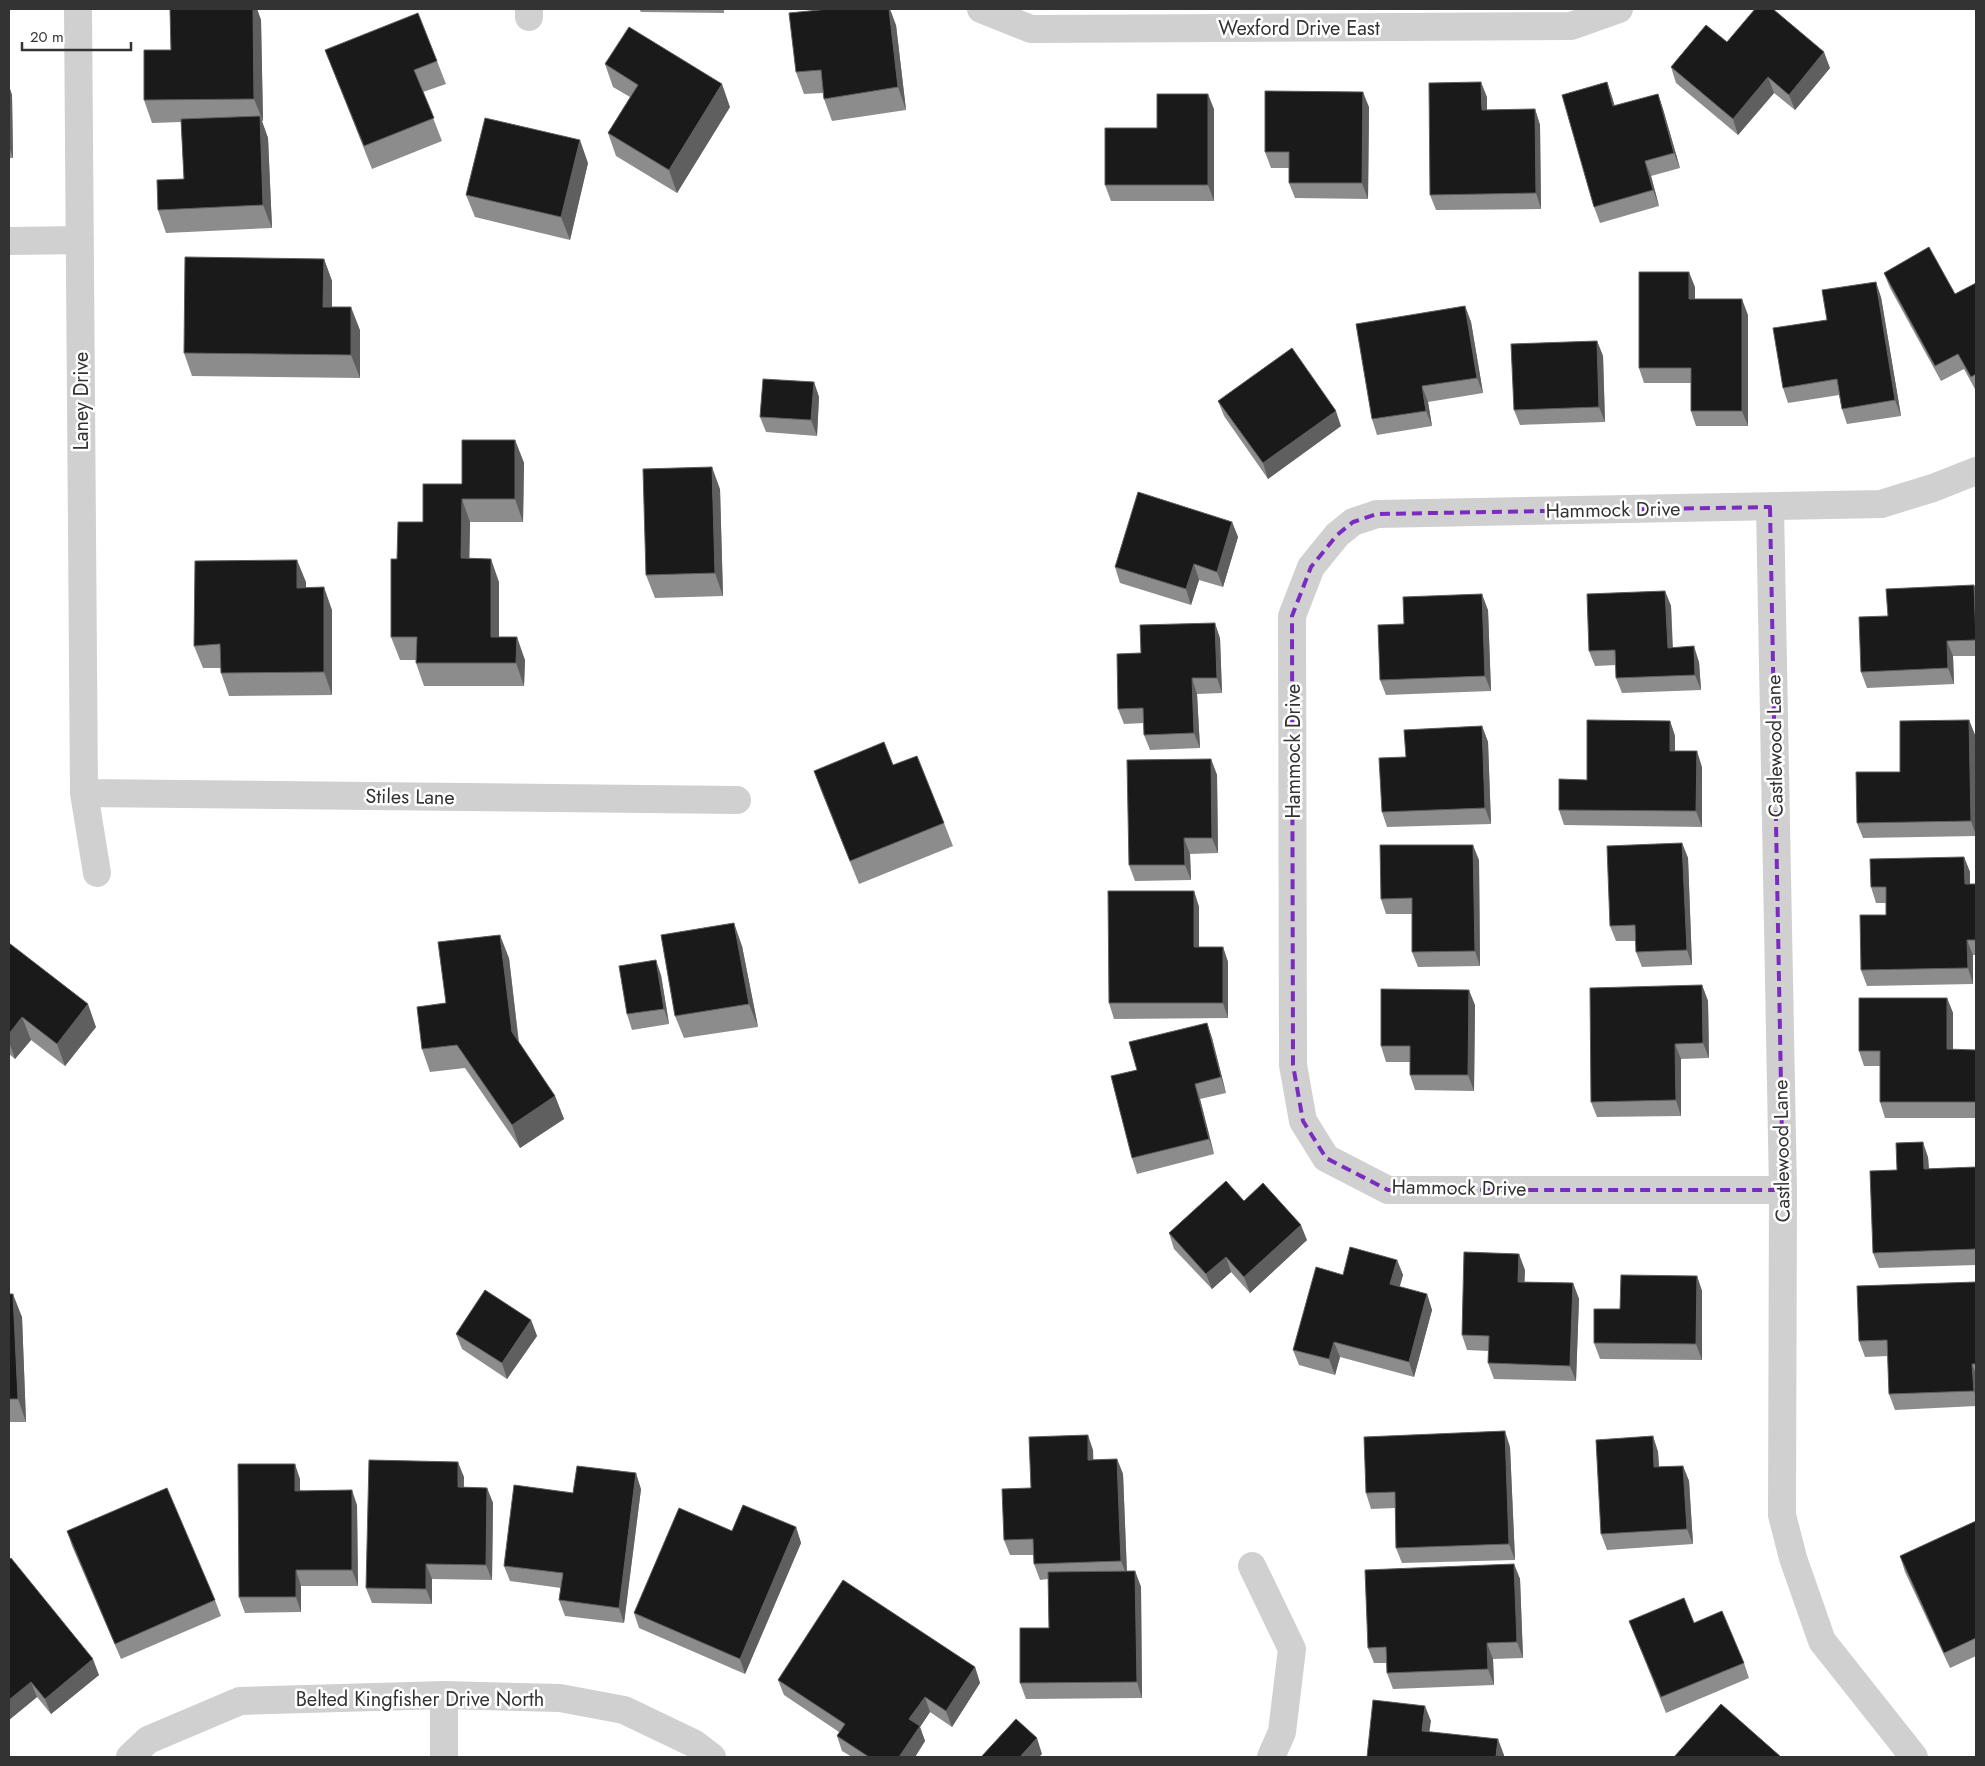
<svg xmlns="http://www.w3.org/2000/svg" width="1985" height="1766" font-family="Jost,sans-serif">
<style>
.lines{fill:none;stroke-linecap:round;stroke-linejoin:round}
.street{stroke:#d0d0d0;stroke-width:28}
.wall{fill:#8c8c8c}
.shaded-wall{fill:#5f5f5f}
.building{fill:#1a1a1a;stroke:#5f5f5f}
.marked{fill:none;stroke:#7b2cbf;stroke-width:4;stroke-dasharray:10 6;stroke-linejoin:round}
.labels{text-anchor:middle;dominant-baseline:central;stroke-width:5;stroke-linejoin:round;paint-order:stroke}
.street-label{font-size:20px;fill:#333;stroke:#fff}
</style>
<rect width="100%" height="100%" fill="#fff"/>
<g class="lines">
<!-- street -->
<path class="street" d="M78,9L84,793L97,873
M529,9V17
M981,9L1031,29L1571,26L1619,9
M9,241L80,240
M1770,507L1783,1190L1782,1515L1793,1558L1822,1641L1914,1757
M84,793L737,800
M1783,1190H1388L1326,1158L1303,1121L1293,1065L1292,616L1311,567L1337,535L1353,522L1377,514L1881,504L1933,488L1976,471
M1252,1566L1292,1649L1282,1732L1271,1757
M444,1695V1757
M130,1757L148,1740L240,1701L444,1695L560,1698L624,1710L695,1744L712,1757"/>
</g>
<!-- wall -->
<path class="wall" d="M170,9H257L261,20L263,121H262L268,138L272,228L166,233L158,210L184,179L181,122L152,123L144,100L171,50Z
M639,9H724V13L641,12Z
M896,25L906,110L832,121L824,99L823,93L804,94L796,72Z
M1727,42L1830,68L1795,110L1774,93L1738,135L1676,83L1671,67Z
M325,50L437,61L446,84L423,92L442,141L372,169L334,73Z
M605,64L730,107L677,193L616,156L608,133L630,97L613,87Z
M1607,82L1615,106L1658,94L1663,109L1680,168L1651,176L1659,206L1600,223L1594,207Z
M9,86L12,95L13,158H9Z
M1487,97V110L1535,109L1540,125L1541,209L1436,210L1430,195Z
M1369,107L1368,199L1295,198L1289,183V168H1271L1265,152Z
M1214,109V201H1111L1105,185L1157,128Z
M588,163L570,240L475,217L466,195Z
M324,259L332,281V307L360,330V378L192,376L184,353Z
M1884,273L1955,294L1976,283V391L1964,369L1941,381L1890,288Z
M1695,287V299L1748,315V426H1696L1691,411V383H1644L1639,368Z
M1881,297L1901,416L1847,424L1842,409L1839,395L1788,403L1783,388L1827,320Z
M1465,306L1471,322L1483,393L1428,402L1432,426L1377,435L1372,419Z
M1597,341L1603,356L1605,422L1520,425L1514,410Z
M814,382L819,397L817,436L766,432L760,417Z
M1218,401L1341,426L1268,479L1224,416Z
M515,440L524,463L523,522H470L469,559L499,582V637L525,660L524,686H424L416,663V660H400L391,637L397,559L462,484Z
M720,489L723,596L655,598L646,575Z
M1232,522L1238,537L1223,587L1199,580L1191,605L1120,583L1115,567Z
M306,582V588L332,610V695L229,696L221,673V668H203L194,646Z
M1974,585L1976,591V656H1953L1954,684L1867,688L1861,672L1888,616Z
M1665,591L1671,606L1673,647L1699,662L1701,690L1622,693L1616,678V665L1595,666L1589,651Z
M1488,610L1491,691L1386,695L1380,680L1404,624Z
M1220,638L1222,693L1197,694L1200,748L1150,750L1144,735V723L1124,724L1118,709L1141,653Z
M1969,720L1975,735L1976,836L1863,838L1857,823L1900,772Z
M1670,721L1675,736V751L1702,767V827L1564,825L1559,810L1587,780Z
M1482,726L1488,742L1491,824L1387,827L1382,812L1406,757Z
M1211,759L1217,775L1218,853L1190,854L1191,880L1135,881L1129,865Z
M893,765L944,823L953,846L859,884L822,793L814,771Z
M1682,843L1688,858L1692,965L1642,967L1636,952V941H1616L1610,926Z
M1964,857L1970,872V884H1976V955H1973V984L1867,986L1861,970L1886,915V903H1876L1871,887Z
M1479,860L1480,966L1418,967L1412,952V914H1386L1381,899Z
M1194,891L1199,907V947H1223L1228,962V1018L1114,1019L1109,1003Z
M9,943L96,1027L65,1066L31,1040L15,1059L9,1054Z
M742,946L758,1027L684,1038L675,1016Z
M509,958L519,1042L555,1096L564,1119L520,1148L465,1068L430,1072L422,1049L446,1003Z
M661,975L669,1024L632,1030L627,1014Z
M1702,985L1708,1001L1709,1058L1681,1059V1116L1597,1117L1591,1102Z
M1947,998L1953,1013V1050H1976V1118H1885L1880,1102V1066H1864L1859,1051Z
M1475,1005L1474,1091L1415,1090L1410,1075V1062H1386L1381,1046Z
M1207,1023L1212,1038L1226,1093L1200,1099L1214,1154L1137,1174L1132,1158L1137,1070Z
M1928,1157L1929,1169L1976,1167V1265L1879,1268L1873,1253L1897,1170Z
M1244,1201L1307,1240L1250,1293L1231,1272L1212,1289L1174,1249L1169,1233Z
M1397,1260L1403,1275L1399,1287L1427,1294L1432,1310L1414,1377L1340,1357L1335,1375L1299,1365L1293,1350L1343,1275Z
M1525,1270L1524,1282L1573,1283L1579,1299L1576,1381L1494,1379L1488,1363V1351L1467,1350L1462,1335Z
M1697,1276L1702,1291V1360L1600,1359L1594,1343Z
M1976,1282V1406L1895,1410L1889,1394L1888,1356L1865,1357L1859,1341Z
M9,1294L22,1317L26,1422H9Z
M531,1320L537,1336L507,1379L462,1349L456,1334Z
M1653,1436L1658,1452L1659,1467L1683,1466L1689,1481L1693,1544L1607,1550L1601,1534Z
M1510,1447L1515,1560L1402,1563L1396,1548L1395,1508L1371,1509L1366,1493Z
M1093,1450V1460L1117,1459L1123,1474L1127,1571H1135L1141,1587L1142,1698L1026,1699L1020,1683L1049,1628L1048,1579L1040,1580L1034,1564V1555H1010L1004,1540L1031,1488Z
M464,1477V1487L487,1488L493,1503L492,1580L432,1579V1604L372,1603L366,1588Z
M300,1479V1490L357,1505L358,1586H301V1612L245,1613L239,1597Z
M641,1489L624,1623L565,1616L559,1600L561,1588L510,1581L504,1566L573,1493Z
M1976,1521V1656L1950,1668L1905,1572L1900,1556Z
M796,1527L801,1543L745,1674L639,1628L634,1613Z
M67,1531L215,1600L221,1616L121,1659L72,1546Z
M9,1560L99,1675L51,1714L37,1697L9,1720Z
M1514,1564L1520,1579L1523,1658L1493,1659L1494,1685L1393,1689L1387,1673V1663H1374L1368,1648Z
M1629,1621L1744,1663L1749,1678L1666,1713Z
M975,1667L980,1683L952,1727L930,1712L920,1727L925,1741L915,1757H852L842,1751L837,1736L839,1732L784,1695L778,1680Z"/>
<!-- shaded-wall -->
<path class="shaded-wall" d="M253,9H257L261,20L263,121L254,99Z
M889,9H890L896,25L906,110L898,87Z
M1824,52L1830,68L1795,110L1789,95Z
M1768,77L1774,93L1738,135L1733,119Z
M1481,82L1487,97V126L1482,110Z
M1607,82L1612,97L1619,122L1613,106Z
M722,84L730,107L677,193L669,170Z
M9,86L12,95L13,158L9,147Z
M1363,92L1369,107L1368,199L1362,183Z
M1208,94L1214,109V201L1208,185Z
M1658,94L1663,109L1680,168L1674,153Z
M1535,109L1540,125L1541,209L1536,193Z
M260,116L268,138L272,228L263,205Z
M580,140L588,163L570,240L561,217Z
M1645,161L1651,176L1659,206L1653,190Z
M324,259L332,281V330L323,307Z
M1689,272L1695,287V315L1689,299Z
M1876,282L1881,297L1901,416L1895,400Z
M1742,299L1748,315V426L1742,411Z
M1465,306L1471,322L1483,393L1477,378Z
M351,307L360,330V378L351,355Z
M1597,341L1603,356L1605,422L1599,407Z
M814,382L819,397L817,436L811,420Z
M1422,386L1428,402L1432,426L1426,411Z
M1336,411L1341,426L1268,479L1263,463Z
M515,440L524,463L523,522L515,499Z
M712,467L720,489L723,596L715,573Z
M462,499L470,522L469,581L461,558Z
M1232,522L1238,537L1223,587L1217,572Z
M491,559L499,582V660L491,637Z
M297,560L306,582V611L297,588Z
M1194,564L1199,580L1191,605L1186,589Z
M1974,585L1976,591V640Z
M324,587L332,610V695L324,672Z
M1665,591L1671,606L1673,663L1668,648Z
M1482,594L1488,610L1491,691L1485,676Z
M1215,623L1220,638L1222,693L1217,678Z
M517,637L525,660L524,686L516,663Z
M1947,641L1953,656L1954,684L1948,668Z
M1694,646L1699,662L1701,690L1695,675Z
M1192,678L1197,694L1200,748L1194,733Z
M1969,720L1975,735L1976,835L1971,821Z
M1670,721L1675,736V766L1670,751Z
M1482,726L1488,742L1491,824L1485,808Z
M1697,751L1702,767V827L1696,811Z
M1211,759L1217,775L1218,853L1212,838Z
M1184,838L1190,854L1191,880L1185,865Z
M1682,843L1688,858L1692,965L1687,950Z
M1473,845L1479,860L1480,966L1475,951Z
M1964,857L1970,872V899L1965,884Z
M1194,891L1199,907V962L1194,947Z
M734,923L742,946L758,1027L749,1004Z
M500,935L509,958L520,1055L512,1032Z
M1967,940L1973,955V984L1968,968Z
M1223,947L1228,962V1018L1223,1003Z
M656,960L661,975L669,1024L664,1009Z
M1702,985L1708,1001L1709,1058L1703,1043Z
M1469,990L1475,1005L1474,1091L1468,1075Z
M1947,998L1953,1013V1065L1947,1049Z
M88,1004L96,1027L65,1066L57,1044Z
M22,1017L31,1040L15,1059L9,1042V1034Z
M1207,1023L1212,1038L1226,1093L1221,1077Z
M1675,1044L1681,1059V1116L1676,1100Z
M1195,1084L1200,1099L1214,1154L1209,1139Z
M555,1096L564,1119L520,1148L512,1125Z
M1923,1142L1928,1157L1930,1185L1924,1169Z
M1301,1225L1307,1240L1250,1293L1244,1277Z
M1519,1254L1525,1270L1524,1297L1518,1282Z
M1226,1257L1231,1272L1212,1289L1206,1274Z
M1397,1260L1403,1275L1396,1300L1390,1284Z
M1697,1276L1702,1291V1360L1696,1344Z
M1573,1283L1579,1299L1576,1381L1570,1366Z
M13,1294L22,1317L26,1422L18,1399Z
M1427,1294L1432,1310L1414,1377L1409,1362Z
M531,1320L537,1336L507,1379L502,1363Z
M1334,1342L1340,1357L1335,1375L1329,1359Z
M1972,1364L1976,1374V1398L1974,1391Z
M1505,1431L1510,1447L1515,1560L1509,1544Z
M1088,1435L1093,1450L1094,1475L1088,1460Z
M1653,1436L1658,1452L1660,1483L1654,1467Z
M1117,1459L1123,1474L1127,1576L1121,1561Z
M458,1462L464,1477L463,1503L458,1487Z
M295,1464L300,1479V1506L295,1491Z
M1683,1466L1689,1481L1693,1544L1687,1529Z
M636,1473L641,1489L624,1623L619,1608Z
M487,1488L493,1503L492,1580L486,1565Z
M352,1490L357,1505L358,1586L352,1570Z
M796,1527L801,1543L745,1674L740,1659Z
M426,1564L432,1579V1604L426,1589Z
M1514,1564L1520,1579L1523,1658L1517,1642Z
M296,1570L301,1586V1612L296,1597Z
M1135,1571L1141,1587L1142,1698L1137,1682Z
M1487,1643L1493,1659L1494,1685L1488,1669Z
M93,1659L99,1675L51,1714L45,1699Z
M975,1667L980,1683L952,1727L946,1711Z
M31,1682L37,1697L9,1720V1700Z
M925,1697L930,1712L920,1727L925,1741L915,1757H899L909,1719Z
M1425,1706L1431,1721L1427,1747L1422,1731Z
M1037,1738L1042,1754L1039,1757H1020Z
M1498,1739L1504,1755V1757H1496Z"/>
<!-- building -->
<path class="building" d="M170,9H253L254,99L144,100V50H171Z
M829,9H889L898,87L824,99L821,70L796,72L789,13Z
M1755,9H1773L1824,52L1789,95L1768,77L1733,119L1671,67L1706,25L1727,42Z
M418,13L437,61L414,70L434,118L364,146L325,50Z
M629,27L722,84L669,170L608,133L638,85L605,64Z
M1481,82L1482,110L1535,109L1536,193L1430,195L1429,83Z
M1607,82L1613,106L1658,94L1674,153L1645,161L1653,190L1594,207L1562,95Z
M1265,91L1363,92L1362,183H1289V152H1265Z
M1157,94H1208V185H1105V128H1157Z
M260,116L263,205L158,210L157,180L184,179L181,119Z
M485,118L580,140L561,217L466,195Z
M1929,247L1955,294L1976,283V374L1971,377L1958,354L1935,366L1884,273Z
M185,257L324,259L323,307H351V355L184,353Z
M1639,272H1689V299H1742V411H1691V368H1639Z
M1876,282L1895,400L1842,409L1837,379L1783,388L1773,328L1827,320L1822,290Z
M1465,306L1477,378L1422,386L1426,411L1372,419L1356,324Z
M1597,341L1599,407L1514,410L1511,344Z
M1292,348L1336,411L1263,463L1218,401Z
M763,379L814,382L811,420L760,417Z
M462,440H515V499H462L461,558L491,559V637H517L516,663H416L417,637H391V559H397L398,522H423V484H462Z
M712,467L715,573L646,575L643,469Z
M1138,492L1232,522L1217,572L1194,564L1186,589L1115,567Z
M297,560V588L324,587V672L221,673L220,644L194,646L195,561Z
M1974,585L1976,640L1947,641L1948,668L1861,672L1859,617L1888,616L1886,589Z
M1665,591L1668,648L1694,646L1695,675L1616,678L1615,650L1589,651L1587,594Z
M1482,594L1485,676L1380,680L1378,625L1404,624L1403,597Z
M1215,623L1217,678H1192L1194,733L1144,735L1143,708L1118,709L1117,654L1141,653L1140,625Z
M1587,720L1670,721V751H1697L1696,811L1559,810V779L1587,780Z
M1969,720L1971,821L1857,823L1856,772H1900V721Z
M1482,726L1485,808L1382,812L1379,758L1406,757L1404,730Z
M884,742L893,765L917,756L944,823L850,861L814,771Z
M1211,759L1212,838H1184L1185,865H1129L1127,760Z
M1682,843L1687,950L1636,952L1635,925L1610,926L1607,846Z
M1380,845H1473L1475,951L1412,952V898L1381,899Z
M1964,857L1965,884H1976V940H1967L1968,968L1861,970L1860,915H1886V887H1871L1870,859Z
M1108,891H1194V947H1223V1003H1109Z
M734,923L749,1004L675,1016L661,935Z
M500,935L512,1032L555,1096L512,1125L457,1045L422,1049L417,1007L446,1003L438,942Z
M9,943L88,1004L57,1044L22,1017L9,1034Z
M656,960L664,1009L627,1014L619,966Z
M1702,985L1703,1043L1675,1044L1676,1100L1591,1102L1590,988Z
M1381,989L1469,990L1468,1075H1410V1046H1381Z
M1859,998H1947V1049L1976,1050V1102H1880V1051H1859Z
M1207,1023L1221,1077L1195,1084L1209,1139L1132,1158L1111,1076L1137,1070L1129,1042Z
M1923,1142L1924,1169L1976,1167V1249L1873,1253L1870,1171L1897,1170L1896,1143Z
M1226,1181L1244,1201L1263,1183L1301,1225L1244,1277L1226,1257L1206,1274L1169,1233Z
M1350,1247L1397,1260L1390,1284L1427,1294L1409,1362L1334,1342L1329,1359L1293,1350L1316,1267L1343,1275Z
M1464,1252L1519,1254L1518,1282L1573,1283L1570,1366L1488,1363L1489,1336L1462,1335Z
M1621,1275L1697,1276L1696,1344L1594,1343V1309H1620Z
M1976,1282V1364H1972L1974,1391L1889,1394L1887,1340L1859,1341L1857,1286Z
M485,1290L531,1320L502,1363L456,1334Z
M9,1294H13L18,1399H9Z
M1505,1431L1509,1544L1396,1548L1395,1492L1366,1493L1364,1437Z
M1088,1435V1460L1117,1459L1121,1561L1034,1564L1033,1539L1004,1540L1002,1489L1031,1488L1029,1437Z
M1653,1436L1654,1467L1683,1466L1687,1529L1601,1534L1596,1440Z
M369,1460L458,1462V1487L487,1488L486,1565L426,1564V1589L366,1588Z
M238,1464H295V1491L352,1490V1570H296V1597H239Z
M577,1466L636,1473L619,1608L559,1600L563,1573L504,1566L514,1485L573,1493Z
M167,1488L215,1600L115,1644L67,1531Z
M743,1505L796,1527L740,1659L634,1613L679,1508L732,1531Z
M1976,1521V1638L1944,1653L1900,1556Z
M11,1558L93,1659L45,1699L31,1682L9,1700V1560Z
M1514,1564L1517,1642L1487,1643L1488,1669L1387,1673L1386,1647L1368,1648L1365,1570Z
M1135,1571L1137,1682L1020,1683V1628H1049L1048,1572Z
M843,1580L975,1667L946,1711L925,1697L909,1719L920,1726L899,1757H869L837,1736L845,1724L778,1680Z
M1684,1598L1694,1623L1722,1611L1744,1663L1661,1697L1629,1621Z
M1373,1700L1425,1706L1422,1731L1498,1739L1496,1757H1367Z
M1721,1704L1781,1757H1674Z
M1016,1719L1037,1738L1020,1757H981Z"/>
<!-- marked area -->
<path class="marked" d="M1770,507L1783,1190H1388L1326,1158L1303,1121L1293,1065L1292,616L1311,567L1337,535L1353,522L1377,514Z"/>
<g class="labels">
<!-- street labels -->
<g class="street-label">
<text x="1299" y="28">Wexford Drive East</text>
<text transform="translate(81 401) rotate(-90)">Laney Drive</text>
<text transform="translate(1613 510) rotate(-1)">Hammock Drive</text>
<text transform="translate(1775 746) rotate(-91)">Castlewood Lane</text>
<text transform="translate(1293 751) rotate(-90)">Hammock Drive</text>
<text transform="translate(410 797) rotate(1)">Stiles Lane</text>
<text transform="translate(1782 1151) rotate(-91)">Castlewood Lane</text>
<text transform="translate(1459 1188) rotate(1)">Hammock Drive</text>
<text x="420" y="1699">Belted Kingfisher Drive North</text>
</g>
</g>
<!-- border -->
<rect width="1985" height="1766" fill="none" stroke="#333333" stroke-width="20"/>
<!-- scale -->
<path d="M22 42v8h109v-8" fill="none" stroke="#333333" stroke-width="2.5"/>
<text x="30" y="42" font-size="15" fill="#333333" stroke="#ffffff" stroke-width="4" paint-order="stroke">20 m</text>
</svg>
